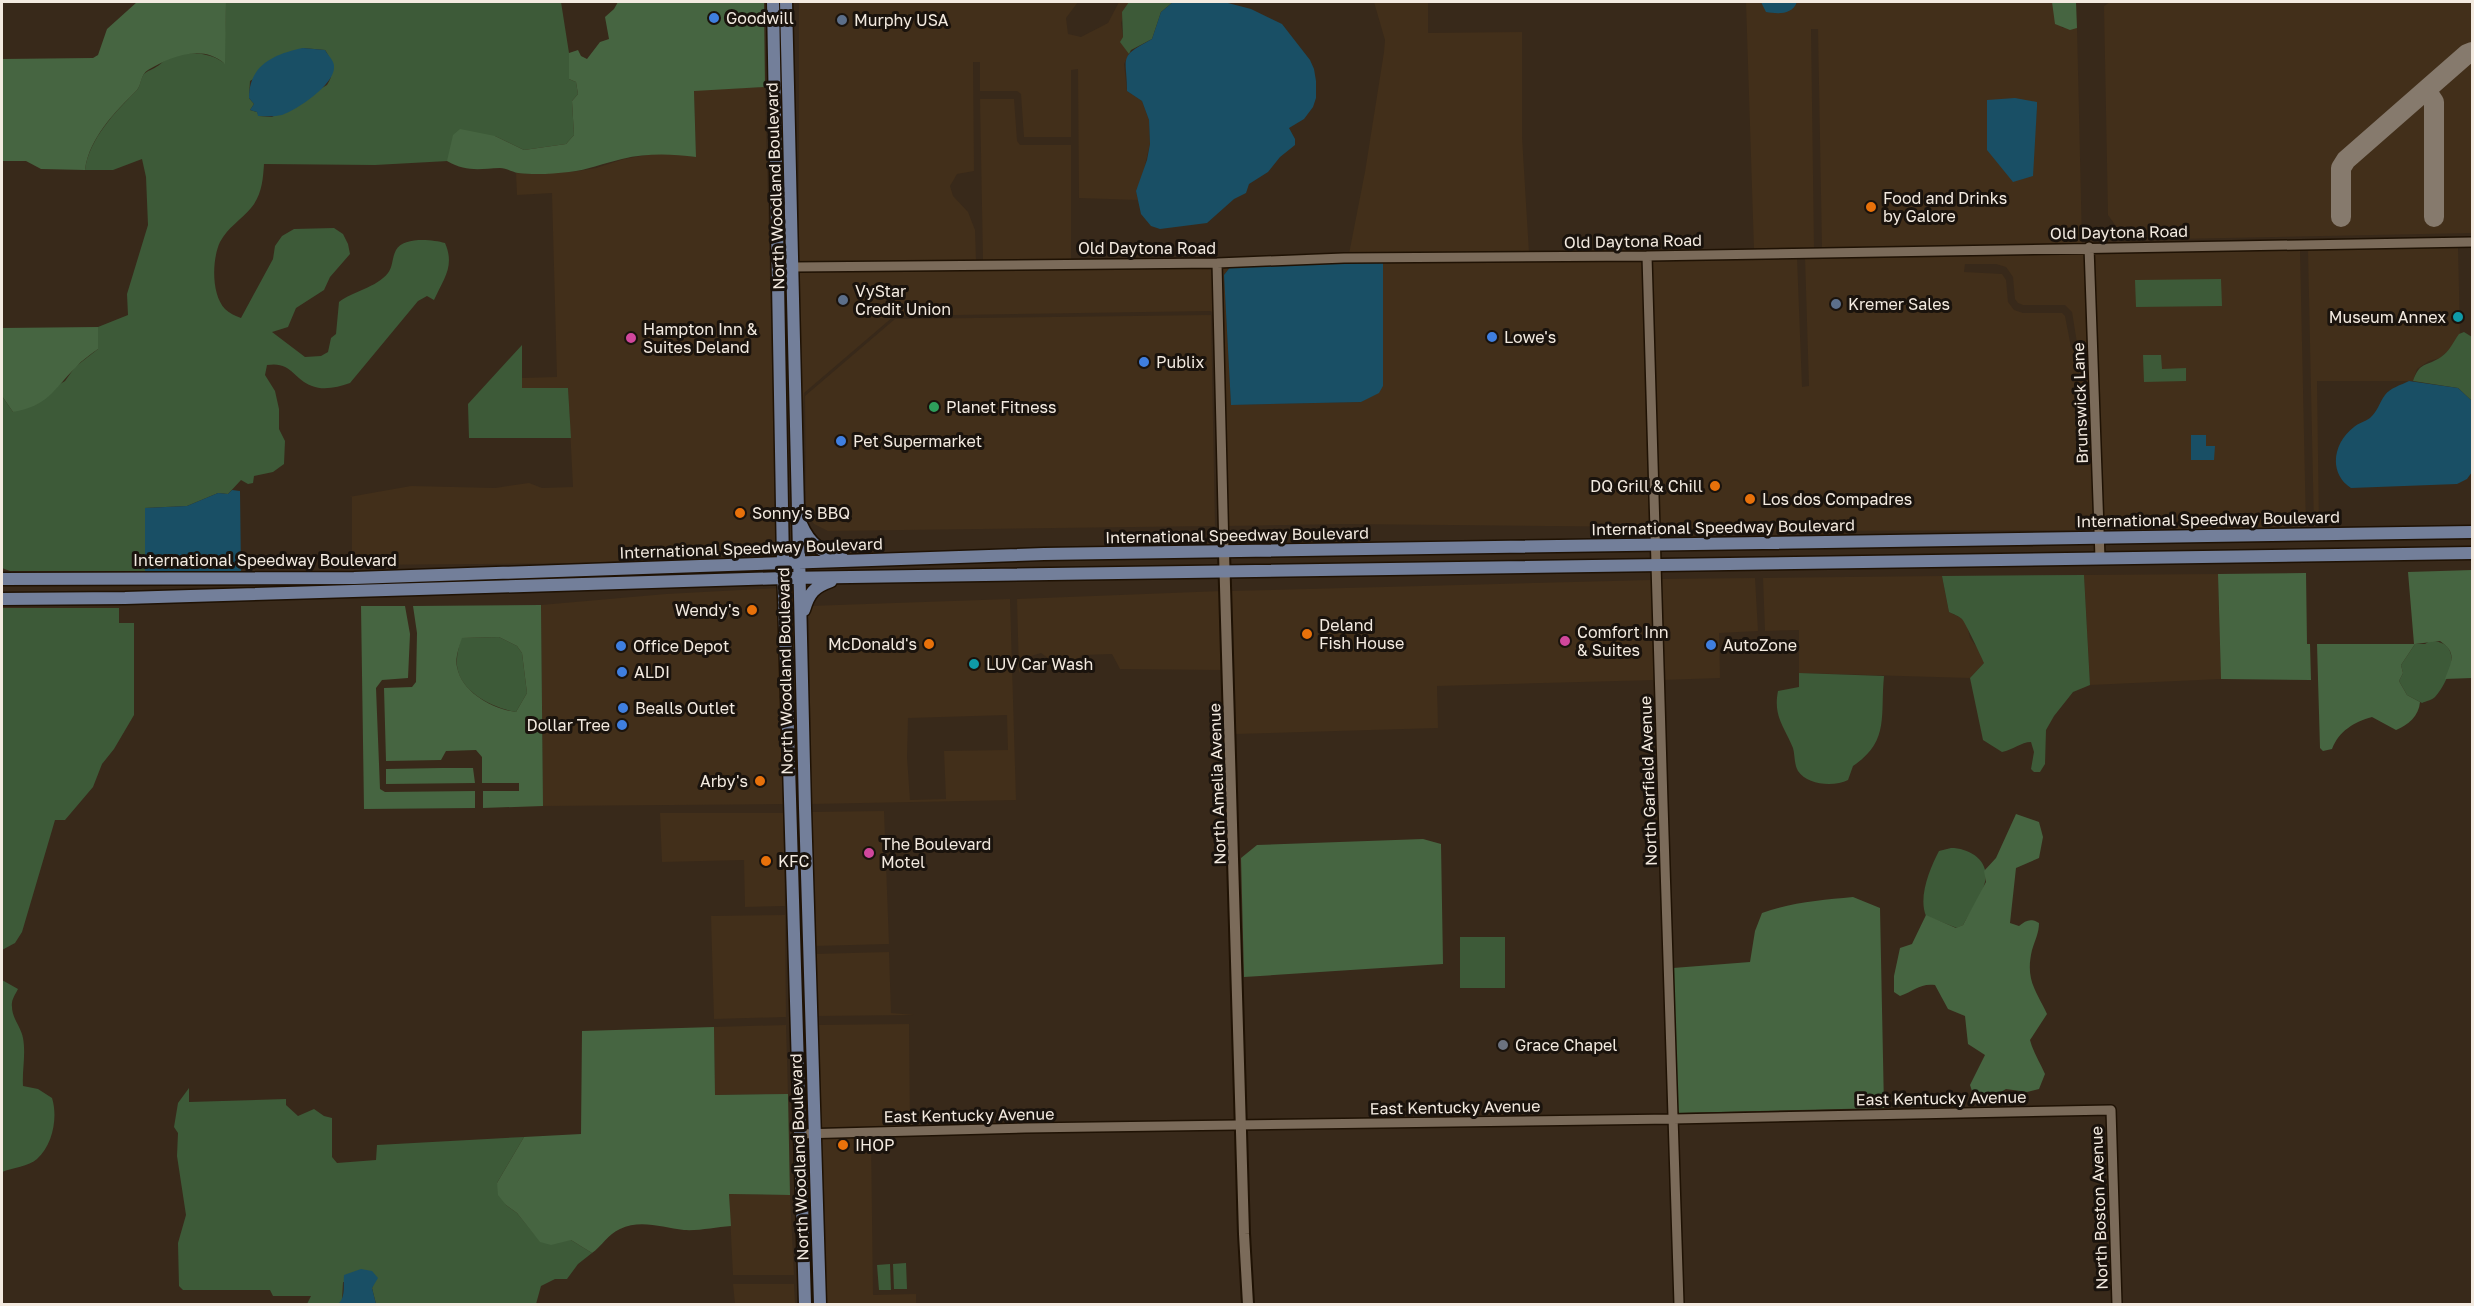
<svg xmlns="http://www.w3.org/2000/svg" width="2474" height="1306" font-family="'Golos Text',sans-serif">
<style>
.built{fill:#422f1a;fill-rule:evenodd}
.green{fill:#3d5a38;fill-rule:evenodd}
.forest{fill:#466541;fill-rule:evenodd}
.water{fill:#194f65}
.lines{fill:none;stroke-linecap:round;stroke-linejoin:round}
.taxiway{stroke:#867a6d;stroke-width:20}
.tertiary-casing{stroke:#1f1204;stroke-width:12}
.secondary-casing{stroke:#1f1204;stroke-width:14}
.primary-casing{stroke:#1f1204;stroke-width:15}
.tertiary{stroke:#7b6b5a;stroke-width:9}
.secondary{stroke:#7b6b5a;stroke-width:10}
.primary{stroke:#737f9a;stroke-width:12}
.shop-dot{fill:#3f7fe0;stroke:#1a130d;stroke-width:2}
.service-dot{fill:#5c6f8a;stroke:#1a130d;stroke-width:2}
.food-dot{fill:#e8710a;stroke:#1a130d;stroke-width:2}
.culture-dot{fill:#0f9aa8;stroke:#1a130d;stroke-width:2}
.hotel-dot{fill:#d1479c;stroke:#1a130d;stroke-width:2}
.leisure-dot{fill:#2e9e5b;stroke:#1a130d;stroke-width:2}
.worship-dot{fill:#6b7280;stroke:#1a130d;stroke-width:2}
.labels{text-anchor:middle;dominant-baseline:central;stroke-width:6;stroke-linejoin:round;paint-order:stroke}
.poi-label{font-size:16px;fill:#f3eae0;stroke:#1a130d;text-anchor:start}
.street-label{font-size:16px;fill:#f3eae0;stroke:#1a130d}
</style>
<rect width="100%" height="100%" fill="#38291a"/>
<!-- built -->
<path class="built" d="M799,2H1078L1066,18L1068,34L1081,37L1108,23L1119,2H1129L1121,23L1123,37L1121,42L1129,54L1124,64L1127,91L1142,101L1149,120L1150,144L1142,178L1136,191L1138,200L1079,198L1078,69L1071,70V137H1024L1021,94L1017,91H980V62H973L974,171L957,174L950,186L953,196L968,212L975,230L976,260L799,263Z
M1374,2H1428V33L1522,32V137L1529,253L1349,254L1365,172L1384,52L1385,40Z
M1746,2H1761L1762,5H1796L1797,2H2052L2062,28H2077L2082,243L1822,249L1818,29H1811L1814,249L1754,250ZM1987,100L2037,107L2034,145L1987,150Z
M2110,2H2472V233L2126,240L2108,215L2104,6Z
M765,87L777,546L595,563L352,565V497H349L411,486L495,488L529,483L542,488L573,487L568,388H522V378L557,377L552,193L517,195L516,173L534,174L578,171L596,168L624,159L652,154H676L696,157L694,90Z
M980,99H1014L1017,141L1020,145H1071V259L983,260Z
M2458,247L2460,334L2452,348L2440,358L2429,361L2417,369L2413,381H2317L2319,526L2314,527L2308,250Z
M2300,250L2306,527L2103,530L2093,251Z
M2085,251L2089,344L2077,343L2072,312L2065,305H2023L2018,303L2015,299L2013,277L2006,267L1996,264H1965L1964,272L2002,274L2006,280L2008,302L2014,310L2023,313H2062L2065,316L2071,347L2078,352L2090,353L2096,530L1743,531L1657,527L1650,262L1797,257L1802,387L1809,386L1805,257Z
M1643,261L1649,527L1344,524L1227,526L1220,267L1231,266L1224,275L1231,405L1361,402L1383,386V262Z
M1213,267L1214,314L1211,311L894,316L804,393L802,417L799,271Z
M1211,315L1215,526L828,531L814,524L806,512L805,396L895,319Z
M2218,574L2221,679L2090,685L2084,575Z
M1942,576L1949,612L1963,619L1967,625L1970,638L1981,653L1984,663L1970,678L1799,673V630L1765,631L1763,578Z
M1755,578L1758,631L1719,633L1720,678L1663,680L1659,579Z
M1651,580L1656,680L1437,686L1438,728L1234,734L1229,591Z
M779,588L783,804L543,806L541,605L666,594Z
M1222,591L1227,734L1224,735L1222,670L1120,669L1112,654L1082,655L1069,669H1063L1041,653L1028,657L1019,673L1017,599Z
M1010,599L1016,800L811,804L809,606ZM1007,715L1008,750L944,751L946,799L910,800L907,757L908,718Z
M884,811L889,944L814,946L811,812Z
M660,813H783L785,906L745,907L744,860L662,862Z
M785,915L786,1017L714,1019L711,916Z
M889,952L891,1013L914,1015L815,1016L814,954Z
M909,1024L910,1127L818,1130L815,1025Z
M786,1025L788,1094L715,1095L714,1027Z
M871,1137L873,1295L916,1294V1304H825L818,1138Z
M729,1194L790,1195L794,1275H733Z
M733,1284H794L795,1304H735Z"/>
<!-- green -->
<path class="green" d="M226,2H561L569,53V79L576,82L578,94L572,101L574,135L566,144L524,150L495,136L448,161L375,165L264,164C263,179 262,195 251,208C241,220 228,227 220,242C212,259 211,294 225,309C229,313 235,316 241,318L273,259L275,246L282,236L294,229L334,228L343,234L348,244L350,254L330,277L324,290L296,308L288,327L272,332L305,357L321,356L328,352L331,338L336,334L339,302C353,291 376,288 388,273C393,267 392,257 396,250C403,237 431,239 445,243C455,266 444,278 434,300L427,296L418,301L350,383C338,387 324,391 312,386C293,379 292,361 267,365L265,375L275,391L279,409V429L285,441L284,464L273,472L254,476L253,483L248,484L241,480L228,494L218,493L187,506L145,508V571H10L2,568V396L13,412L65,381L75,367L98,349V327L128,315L127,294L148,225L146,177L142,159L113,170H85C89,139 115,112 137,90C141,85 140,79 144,74C148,70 152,70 156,67C160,65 163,61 167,59C184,50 210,52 224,63ZM303,48L325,50C332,60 335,74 327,85L272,117L259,116L257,112L250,110L254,104L249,98L250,81Z
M1129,2H1173L1161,12L1152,39L1131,50L1129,54L1120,42L1123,37L1122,12Z
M2221,279L2222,306L2136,307L2135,280Z
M2464,332L2472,337V401L2458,388L2413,381C2420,361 2426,367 2441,357C2450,351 2453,342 2459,334Z
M522,345V388H568L571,438H469L468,404Z
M2143,355H2161L2162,369L2186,368V381L2144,382Z
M2084,575L2090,685L2073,692L2054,716L2046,730L2045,764L2040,772H2034L2031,769L2034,752L2031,742C2021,742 2013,750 2002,752L1983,740L1970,678L1984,663C1982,658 1965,622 1962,619C1959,616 1953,614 1949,612L1942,576Z
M2,608H119V623H134V715L114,749L102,764L93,787L65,820H55L22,932L15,943L2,950Z
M499,637L517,646L522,653L527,693L516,712C493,708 460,692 457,666C456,656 459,647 461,638Z
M2430,641C2465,641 2450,680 2435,697C2432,700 2426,701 2422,703L2407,695L2399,681L2403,673L2401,665L2415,644H2425Z
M1799,673L1884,676C1880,716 1890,741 1853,766L1848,780C1834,787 1807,785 1798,771C1794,764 1795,755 1793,748C1784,726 1773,716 1778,691L1799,687Z
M1951,848C1970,848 1990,861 1985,882C1982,896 1970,912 1963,925L1957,928L1926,916C1918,897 1930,868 1939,851Z
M1460,937H1505V988H1460Z
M2,980L18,989C15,995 11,1000 12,1007C12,1018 21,1027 23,1038C26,1055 22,1070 23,1086L38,1089L52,1098C58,1117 53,1145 37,1159C29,1166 12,1168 2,1172Z
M189,1088V1102L286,1099V1105L298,1116L314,1109L324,1116L332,1118V1157L337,1163L376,1160L377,1145L524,1137L497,1183L506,1205L517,1213L535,1235L571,1240L592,1253L578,1264L567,1279H555L541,1286L536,1304H376L372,1288L374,1283L343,1282L342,1301L338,1304H307L311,1296H273L270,1290H183L179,1286L178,1243L186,1215L177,1156L178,1133L174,1127L178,1103Z
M906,1263L907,1289H894L893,1264Z
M890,1264L891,1290H879L877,1265Z"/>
<!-- forest -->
<path class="forest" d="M137,2H226L225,64C202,43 170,57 148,70C140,75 142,84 137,90C115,112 89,138 85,170L41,169L26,161H2V59L93,58L98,55L107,29Z
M618,2H764L765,87L694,91L696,157C671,154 648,153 622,159C604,163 588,170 569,172C552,174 534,175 518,173C512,172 506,168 500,168C479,169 466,172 447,161L453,135L460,129L495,136L524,150L566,144L574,135L572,101L578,94L576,82L569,79V53L578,50L581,56L587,59L600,42L609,39L605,17L614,9Z
M2052,2H2076L2077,28L2070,30L2055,24Z
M98,327V349C90,355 82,360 76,367C53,390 48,406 13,412L2,396V328Z
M2472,570V678L2445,679C2451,662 2458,653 2440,641L2415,644L2401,665L2403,673L2399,681L2407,695L2420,702C2419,716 2408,725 2396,730L2372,717C2354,722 2339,731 2332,749L2323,751L2320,748L2317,644H2414L2408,572Z
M2306,573L2307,644H2310L2311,680L2221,679L2218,574Z
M541,605L543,806L483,808V791H519V783H482V757L476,750L446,751L441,760L386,761L384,688L412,687L416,682L417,633L413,606ZM499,637L517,646L522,653L527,693L516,712C493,709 462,693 457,667C455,658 459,647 462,638Z
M361,606H405L410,634L408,678L382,680L376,688L380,789L385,792L475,791V808L364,809Z
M442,768H473L475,783L386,784V769Z
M2016,814L2039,822L2043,837L2039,858L2016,868L2010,923L2019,926C2026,920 2031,918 2039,923C2039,933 2035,940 2032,950C2025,980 2036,990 2047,1014L2030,1040C2033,1052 2040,1062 2045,1074L2039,1089L2027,1092L2006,1089L1994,1096L1973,1094L1970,1085L1985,1055L1968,1044L1965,1016L1948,1009L1935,985C1920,983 1914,991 1900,996L1894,992V976L1900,948L1912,944L1926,915L1956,928L1963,925L1986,882L1984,871L1996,858Z
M1423,839L1441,844L1443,964L1244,977L1241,858L1257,845Z
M1853,897L1880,908L1884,1108L1677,1113L1673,968L1750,962L1755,931L1762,913C1792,902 1822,900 1853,897Z
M714,1027L715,1095L788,1094L790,1195L729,1194L731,1226C716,1227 699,1231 684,1230C663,1228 641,1219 620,1229C608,1234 602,1246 592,1253L571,1240L551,1245L540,1242L517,1213L506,1205L498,1195L497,1183L524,1137L581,1134L582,1031Z"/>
<!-- water -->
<path class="water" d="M1173,2H1224L1251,9L1282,24L1310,60L1314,69L1316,81V98L1313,107L1304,119L1289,128L1295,139V145L1280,157L1268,172L1249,184L1246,193L1234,199L1207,223L1160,229L1151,226L1141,214L1136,191L1147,160L1150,144L1149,120L1142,101L1127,91C1127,56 1117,58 1152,39L1161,12Z
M1761,2H1797C1792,15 1778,14 1766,12Z
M303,48L325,50C328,55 334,61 334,66C336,84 297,110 282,115C273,117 267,116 258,116L257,112L250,110L254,104L249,98C249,65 274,54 303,48Z
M2015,98L2037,102V107L2033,176L2013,182L1987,150V100Z
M1383,262V386L1379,393L1361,402L1231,405L1224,275L1231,266Z
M2409,381L2458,388L2472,401V472L2467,479L2457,484L2351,488C2328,473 2333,443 2354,427C2358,423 2365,422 2370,418C2378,411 2379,403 2385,395C2390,388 2401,385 2409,381Z
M2191,435H2206V446H2215L2214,460H2191Z
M232,490L240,491L241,571H145V508L187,506L218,493L228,494Z
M361,1269L372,1271L378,1278L372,1288L376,1304H338C346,1297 343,1285 344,1275Z"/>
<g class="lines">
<!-- taxiway -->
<path class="taxiway" d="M2426,90L2434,102V217
M2341,217V168L2346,160L2467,54L2472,52"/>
<defs>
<path id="tertiary" d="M2089,247L2100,558
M1647,256C1655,605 1669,955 1679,1304
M1217,263L1224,552
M794,267L1217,263L1344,258L1647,256L2472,242
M799,1134L1025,1128L1673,1119L2111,1110L2117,1304"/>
<path id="secondary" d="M1224,552L1244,1234L1248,1304"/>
<path id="primary" d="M773,2L783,563L805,1304
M786,2L805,808L820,1304
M801,524C810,545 822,552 843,559
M2,579L354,578L1044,554L2472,532
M2,599L125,598L784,578L2472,553
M804,610C809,593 814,587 831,581"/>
</defs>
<!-- tertiary casing -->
<use href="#tertiary" class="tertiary-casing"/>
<!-- secondary casing -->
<use href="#secondary" class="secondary-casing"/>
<!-- primary casing -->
<use href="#primary" class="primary-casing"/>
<!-- tertiary -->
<use href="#tertiary" class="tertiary"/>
<!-- secondary -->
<use href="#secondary" class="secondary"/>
<!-- primary -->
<use href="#primary" class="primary"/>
</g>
<!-- markers -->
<g class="shop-dot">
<circle cx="714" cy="18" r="6"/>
<circle cx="1492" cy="337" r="6"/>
<circle cx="1144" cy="362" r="6"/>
<circle cx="841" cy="441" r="6"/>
<circle cx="1711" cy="645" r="6"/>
<circle cx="621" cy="646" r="6"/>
<circle cx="622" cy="672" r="6"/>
<circle cx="623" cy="708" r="6"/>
<circle cx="622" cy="725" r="6"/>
</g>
<g class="service-dot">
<circle cx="842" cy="20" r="6"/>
<circle cx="843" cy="300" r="6"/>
<circle cx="1836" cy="304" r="6"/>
</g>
<g class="food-dot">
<circle cx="1871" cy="207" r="6"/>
<circle cx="1715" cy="486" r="6"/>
<circle cx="1750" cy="499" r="6"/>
<circle cx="740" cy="513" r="6"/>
<circle cx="752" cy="610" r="6"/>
<circle cx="1307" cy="634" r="6"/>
<circle cx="929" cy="644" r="6"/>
<circle cx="760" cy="781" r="6"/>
<circle cx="766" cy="861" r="6"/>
<circle cx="843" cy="1145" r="6"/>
</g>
<g class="culture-dot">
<circle cx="2458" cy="317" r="6"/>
<circle cx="974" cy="664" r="6"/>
</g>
<g class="hotel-dot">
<circle cx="631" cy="338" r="6"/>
<circle cx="1565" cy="641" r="6"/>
<circle cx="869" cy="853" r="6"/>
</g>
<circle class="leisure-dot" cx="934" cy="407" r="6"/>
<circle class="worship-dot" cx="1503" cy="1045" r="6"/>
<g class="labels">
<!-- poi labels -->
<g class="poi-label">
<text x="726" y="18">Goodwill</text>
<text x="854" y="20">Murphy USA</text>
<text x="1883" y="198">Food and Drinks<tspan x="1883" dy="18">by Galore</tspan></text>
<text x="855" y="291">VyStar<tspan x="855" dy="18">Credit Union</tspan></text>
<text x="1848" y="304">Kremer Sales</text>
<text x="2446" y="317" text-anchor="end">Museum Annex</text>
<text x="643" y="329">Hampton Inn &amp;<tspan x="643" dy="18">Suites Deland</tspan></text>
<text x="1504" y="337">Lowe's</text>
<text x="1156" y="362">Publix</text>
<text x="946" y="407">Planet Fitness</text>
<text x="853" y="441">Pet Supermarket</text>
<text x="1703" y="486" text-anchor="end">DQ Grill &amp; Chill</text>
<text x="1762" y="499">Los dos Compadres</text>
<text x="752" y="513">Sonny's BBQ</text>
<text x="740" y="610" text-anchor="end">Wendy's</text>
<text x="1319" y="625">Deland<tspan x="1319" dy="18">Fish House</tspan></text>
<text x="1577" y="632">Comfort Inn<tspan x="1577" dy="18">&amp; Suites</tspan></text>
<text x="917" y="644" text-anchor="end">McDonald's</text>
<text x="1723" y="645">AutoZone</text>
<text x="633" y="646">Office Depot</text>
<text x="986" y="664">LUV Car Wash</text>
<text x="634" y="672">ALDI</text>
<text x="635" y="708">Bealls Outlet</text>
<text x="610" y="725" text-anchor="end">Dollar Tree</text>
<text x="748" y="781" text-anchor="end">Arby's</text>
<text x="881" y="844">The Boulevard<tspan x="881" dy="18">Motel</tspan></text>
<text x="778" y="861">KFC</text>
<text x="1515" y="1045">Grace Chapel</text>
<text x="855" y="1145">IHOP</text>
</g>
<!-- street labels -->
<g class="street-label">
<text transform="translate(775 186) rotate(-92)">North Woodland Boulevard</text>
<text transform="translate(2119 232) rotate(-1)">Old Daytona Road</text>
<text transform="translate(1633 241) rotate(-1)">Old Daytona Road</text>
<text x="1147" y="248">Old Daytona Road</text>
<text transform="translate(2080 403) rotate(-92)">Brunswick Lane</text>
<text transform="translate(2208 519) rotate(-1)">International Speedway Boulevard</text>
<text transform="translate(1723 527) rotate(-1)">International Speedway Boulevard</text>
<text transform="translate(1237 535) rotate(-1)">International Speedway Boulevard</text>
<text transform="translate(751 548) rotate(-2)">International Speedway Boulevard</text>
<text x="265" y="560">International Speedway Boulevard</text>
<text transform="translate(785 671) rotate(-91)">North Woodland Boulevard</text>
<text transform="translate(1648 781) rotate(-92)">North Garfield Avenue</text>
<text transform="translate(1217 784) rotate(-92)">North Amelia Avenue</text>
<text transform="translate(1941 1098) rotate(-1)">East Kentucky Avenue</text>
<text transform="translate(1455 1107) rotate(-1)">East Kentucky Avenue</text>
<text transform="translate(969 1115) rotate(-1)">East Kentucky Avenue</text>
<text transform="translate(799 1157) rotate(-92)">North Woodland Boulevard</text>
<text transform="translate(2099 1208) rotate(-92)">North Boston Avenue</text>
</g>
</g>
<!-- border -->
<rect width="2474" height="1306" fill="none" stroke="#f3eae0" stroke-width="6"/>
</svg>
